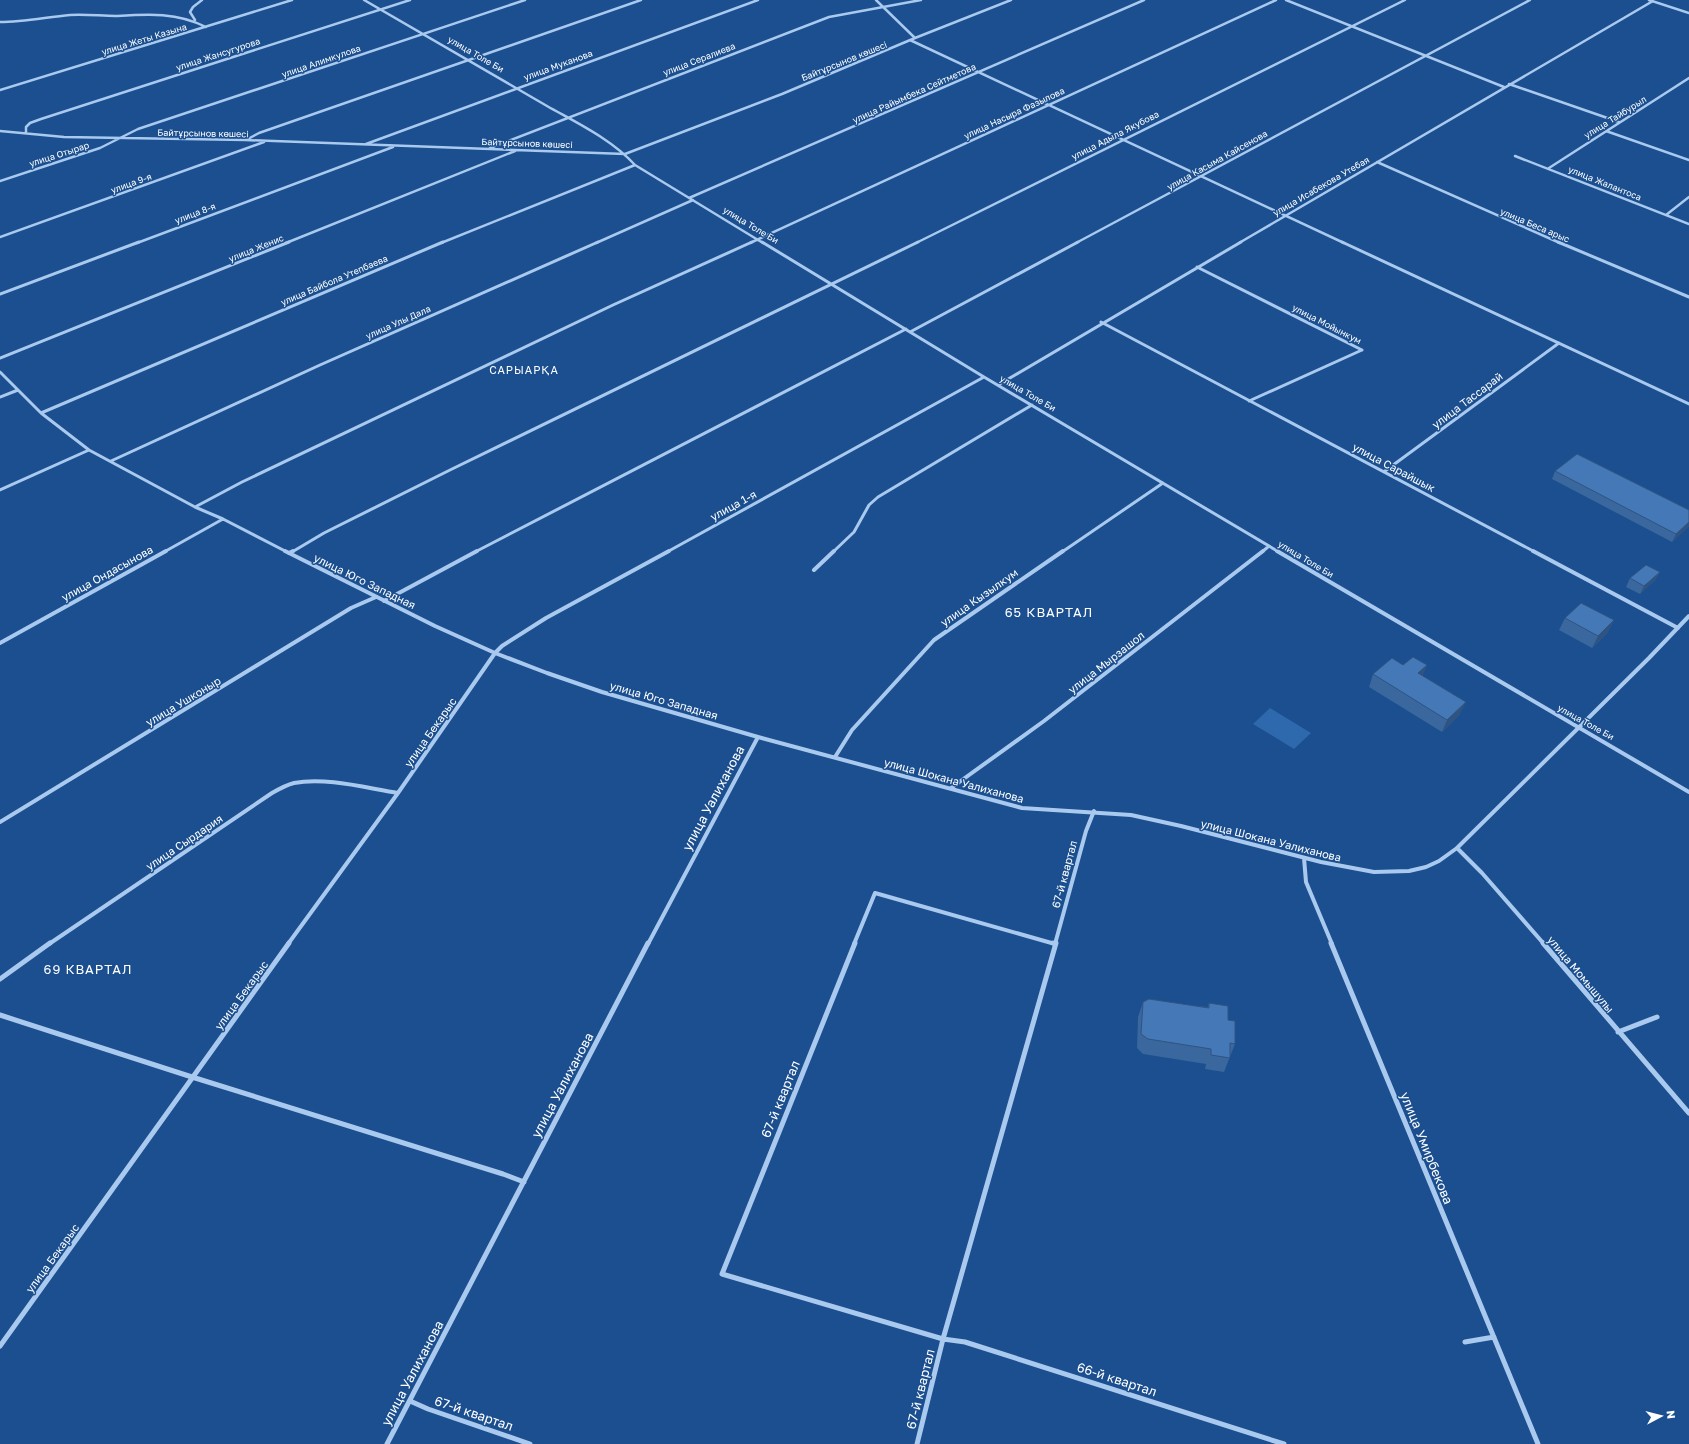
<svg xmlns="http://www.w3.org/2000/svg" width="1689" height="1444" font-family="'Golos Text',sans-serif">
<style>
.green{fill:#2e69ad}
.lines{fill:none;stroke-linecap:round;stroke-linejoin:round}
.street-far3{stroke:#a9c9ee;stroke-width:2.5}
.street-far2{stroke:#a9c9ee;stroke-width:3}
.street-far1{stroke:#a9c9ee;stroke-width:4}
.street{stroke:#a9c9ee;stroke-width:5}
.wall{fill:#3a679d}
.shaded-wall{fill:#305480}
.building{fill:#4478b7;stroke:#305480}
.labels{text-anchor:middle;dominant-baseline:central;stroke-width:3;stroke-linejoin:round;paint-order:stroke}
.far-street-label{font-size:9px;fill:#fff;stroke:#1b4f8f}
.far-quarter-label{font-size:11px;letter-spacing:1px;fill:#fff;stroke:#1b4f8f}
.street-label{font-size:11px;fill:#fff;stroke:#1b4f8f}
.quarter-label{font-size:13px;letter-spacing:1px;fill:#fff;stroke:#1b4f8f}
.near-street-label{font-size:13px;fill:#fff;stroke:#1b4f8f}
</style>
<rect width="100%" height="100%" fill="#1b4f8f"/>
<!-- green -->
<path class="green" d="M1270,708L1311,733L1294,749L1253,724Z"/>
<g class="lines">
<!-- street-far3 -->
<path class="street-far3" d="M364,0C425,35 486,70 547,106C577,123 611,139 635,165L763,243
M876,0L915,38
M1286,0L1504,87
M1649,0L1689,13
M195,20L190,12L193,7L202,0
M0,22C24,22 47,17 70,15C86,14 101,16 116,16C148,14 177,12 206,27
M910,40L1344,243
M1509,84L1619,122
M0,90L292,0
M0,131L64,137L245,140L625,154L782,94L915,38L1011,0
M1606,131L1689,160
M26,133V127L30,123L41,119L410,0
M246,140L259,133L641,0
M366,144L758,0
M490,148L829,17L921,0
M1515,156L1689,224
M1377,162L1560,243
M1549,168L1689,78
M0,181L100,148L138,129L525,0
M689,198L1144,0
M1666,215L1689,197
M0,237L264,142
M137,243L393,147
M286,243L515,151
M441,243L635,165
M596,243L693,200
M750,243L1276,0
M916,243L1405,0
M1076,243L1530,0
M1239,243L1653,1"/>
<!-- street-far2 -->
<path class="street-far2" d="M762,242L984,377L1279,552
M1342,242L1689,404
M1558,242L1689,297
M1197,267L1362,350
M0,294L139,242
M1101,322L1535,552
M910,332L1078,242
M0,358L289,242
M0,372L41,413L89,450L195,507L223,519L287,552
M998,385L1241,242
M0,397L18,390
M1249,401L1362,350
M41,413L443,242
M111,461L320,365L598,242
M1385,471L1559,343
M0,490L89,450
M195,507L242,482L613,305L752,242
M164,552L223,519
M292,552L324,533L450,470L918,242
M475,552L906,329
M667,552L984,377
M833,552L854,532L869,505L878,497L1032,405
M1062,552L1163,483
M1262,552L1269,546"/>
<!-- street-far1 -->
<path class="street-far1" d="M285,551L435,626L495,653L547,673L602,692L758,737L1022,808L1131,815L1181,826L1321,862L1374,872L1409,871L1426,867L1439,861L1457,848L1649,658L1689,616
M1277,551L1689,792
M1533,551L1678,628
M289,553L293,551
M814,570L834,551
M384,601L477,551
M0,643L166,551
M835,757L852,730L934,640L1063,551
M951,788L1044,721L1263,551
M0,822L351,608L376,597
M1457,848L1482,873L1544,944
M1304,858L1306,882L1332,944
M49,944L272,793C279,789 286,785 294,783C326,777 366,788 398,793
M288,944L398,793L495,653L502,646L546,618L669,551
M648,944L758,737
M854,944L875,893L1055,944
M1055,944L1086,831L1094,811"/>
<!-- street -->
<path class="street" d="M855,943L722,1274L943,1339L965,1342L1284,1444
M1053,943L1055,944
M1331,943L1538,1444
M1543,943L1689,1113
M0,979L50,943
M0,1015L192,1077L503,1174L524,1182
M1618,1032L1657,1017
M1465,1342L1494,1337
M0,1346L289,943
M410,1401L428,1409L530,1444
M387,1444L648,943
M917,1444L943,1339L1056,943"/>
</g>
<!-- wall -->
<path class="wall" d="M1555,471L1689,526L1672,542L1552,479Z
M1660,572L1655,580L1640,594L1626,587L1630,578Z
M1565,618L1614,620L1607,633L1592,648L1559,630Z
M1403,665H1427L1422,676L1460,714L1442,732L1369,687L1373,674Z
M1143,1002L1208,1007L1209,1003L1228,1020L1235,1044L1224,1072L1205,1069L1206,1064L1143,1054L1137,1048L1138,1017Z"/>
<!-- shaded-wall -->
<path class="shaded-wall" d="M1689,522V526L1672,542L1676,534Z
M1660,572L1655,580L1640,594L1644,586Z
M1614,620L1607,633L1592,648L1598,636Z
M1427,665L1422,677L1418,673Z
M1466,702L1460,714L1442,732L1447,720Z"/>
<!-- building -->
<path class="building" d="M1577,454L1689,510V522L1676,534L1555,471Z
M1646,565L1660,572L1644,586L1630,578Z
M1581,603L1614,620L1598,636L1565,618Z
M1413,657L1427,665L1418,673L1466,702L1447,720L1373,674L1392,658L1403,665Z
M1149,999L1209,1008V1003L1228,1006V1020L1235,1021V1044L1230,1043V1058L1211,1055V1049L1148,1039L1141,1034L1143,1002Z"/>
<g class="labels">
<!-- far-street labels -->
<g class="far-street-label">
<text transform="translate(144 39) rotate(-17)">улица Жеты Казына</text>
<text transform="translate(218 54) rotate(-18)">улица Жансугурова</text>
<text transform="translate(476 54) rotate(30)">улица Толе Би</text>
<text transform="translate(699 59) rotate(-21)">улица Сералиева</text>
<text transform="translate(321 61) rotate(-19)">улица Алимкулова</text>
<text transform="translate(844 61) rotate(-22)">Байтұрсынов көшесі</text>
<text transform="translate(558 65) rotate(-20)">улица Муканова</text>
<text transform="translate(914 93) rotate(-24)">улица Райымбека Сейтметова</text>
<text transform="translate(1014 113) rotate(-25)">улица Насыра Фазылова</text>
<text transform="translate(1615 117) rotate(-32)">улица Тайбурыл</text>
<text transform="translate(203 133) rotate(1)">Байтұрсынов көшесі</text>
<text transform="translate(1115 135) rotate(-27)">улица Адыла Якубова</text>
<text transform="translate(527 143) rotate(2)">Байтұрсынов көшесі</text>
<text transform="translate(59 154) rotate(-18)">улица Отырар</text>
<text transform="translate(1217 160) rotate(-29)">улица Касыма Кайсенова</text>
<text transform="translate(131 183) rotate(-20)">улица 9-я</text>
<text transform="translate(1605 183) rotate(22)">улица Жалантоса</text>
<text transform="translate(1321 186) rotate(-30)">улица Исабекова Утебая</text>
<text transform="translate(195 213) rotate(-21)">улица 8-я</text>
<text transform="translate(751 225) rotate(31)">улица Толе Би</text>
<text transform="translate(1535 225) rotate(23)">улица Беса арыс</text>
<text transform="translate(256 248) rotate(-22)">улица Женис</text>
<text transform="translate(334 280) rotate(-23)">улица Байбола Утепбаева</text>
<text transform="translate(398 322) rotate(-24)">улица Улы Дала</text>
<text transform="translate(1327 324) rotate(27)">улица Мойынкум</text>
<text transform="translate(1028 393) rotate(30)">улица Толе Би</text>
<text transform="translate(1306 559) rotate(31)">улица Толе Би</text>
<text transform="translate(1586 722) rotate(29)">улица Толе Би</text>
</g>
<!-- far-quarter labels -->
<g class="far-quarter-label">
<text x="524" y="369">САРЫАРҚА</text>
</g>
<!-- street labels -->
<g class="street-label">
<text transform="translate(1467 400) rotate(-37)">улица Тассарай</text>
<text transform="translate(1394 467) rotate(28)">улица Сарайшык</text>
<text transform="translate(733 505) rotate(-29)">улица 1-я</text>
<text transform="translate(107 573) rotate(-29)">улица Ондасынова</text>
<text transform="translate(365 581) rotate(26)">улица Юго Западная</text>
<text transform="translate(979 597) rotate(-35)">улица Кызылкум</text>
<text transform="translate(1106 662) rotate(-38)">улица Мырзашол</text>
<text transform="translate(664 700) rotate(16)">улица Юго Западная</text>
<text transform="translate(183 701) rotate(-31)">улица Ушконыр</text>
<text transform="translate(430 732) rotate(-55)">улица Бекарыс</text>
<text transform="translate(954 780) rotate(15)">улица Шокана Уалиханова</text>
<text transform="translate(1271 840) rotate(14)">улица Шокана Уалиханова</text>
<text transform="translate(184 842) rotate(-34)">улица Сырдария</text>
<text transform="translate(1064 874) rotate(-75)">67-й квартал</text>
<text transform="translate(1581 974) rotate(50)">улица Момышулы</text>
<text transform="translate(241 995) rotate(-54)">улица Бекарыс</text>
<text transform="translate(52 1258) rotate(-54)">улица Бекарыс</text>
</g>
<!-- quarter labels -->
<g class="quarter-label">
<text x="1049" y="612">65 КВАРТАЛ</text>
<text x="88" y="969">69 КВАРТАЛ</text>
</g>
<!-- near-street labels -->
<g class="near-street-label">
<text transform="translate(713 798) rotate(-62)">улица Уалиханова</text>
<text transform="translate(562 1085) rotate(-62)">улица Уалиханова</text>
<text transform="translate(780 1099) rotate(-68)">67-й квартал</text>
<text transform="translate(1427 1148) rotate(68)">улица Умирбекова</text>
<text transform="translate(412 1373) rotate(-62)">улица Уалиханова</text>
<text transform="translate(1117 1379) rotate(18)">66-й квартал</text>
<text transform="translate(920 1389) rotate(-76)">67-й квартал</text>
<text transform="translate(474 1413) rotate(19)">67-й квартал</text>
</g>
</g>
<!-- north arrow -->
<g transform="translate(1661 1416) rotate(83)" stroke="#1b4f8f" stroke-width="3" paint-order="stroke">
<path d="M0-3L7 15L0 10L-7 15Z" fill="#ffffff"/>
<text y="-6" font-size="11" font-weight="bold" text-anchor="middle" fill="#ffffff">N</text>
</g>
</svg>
